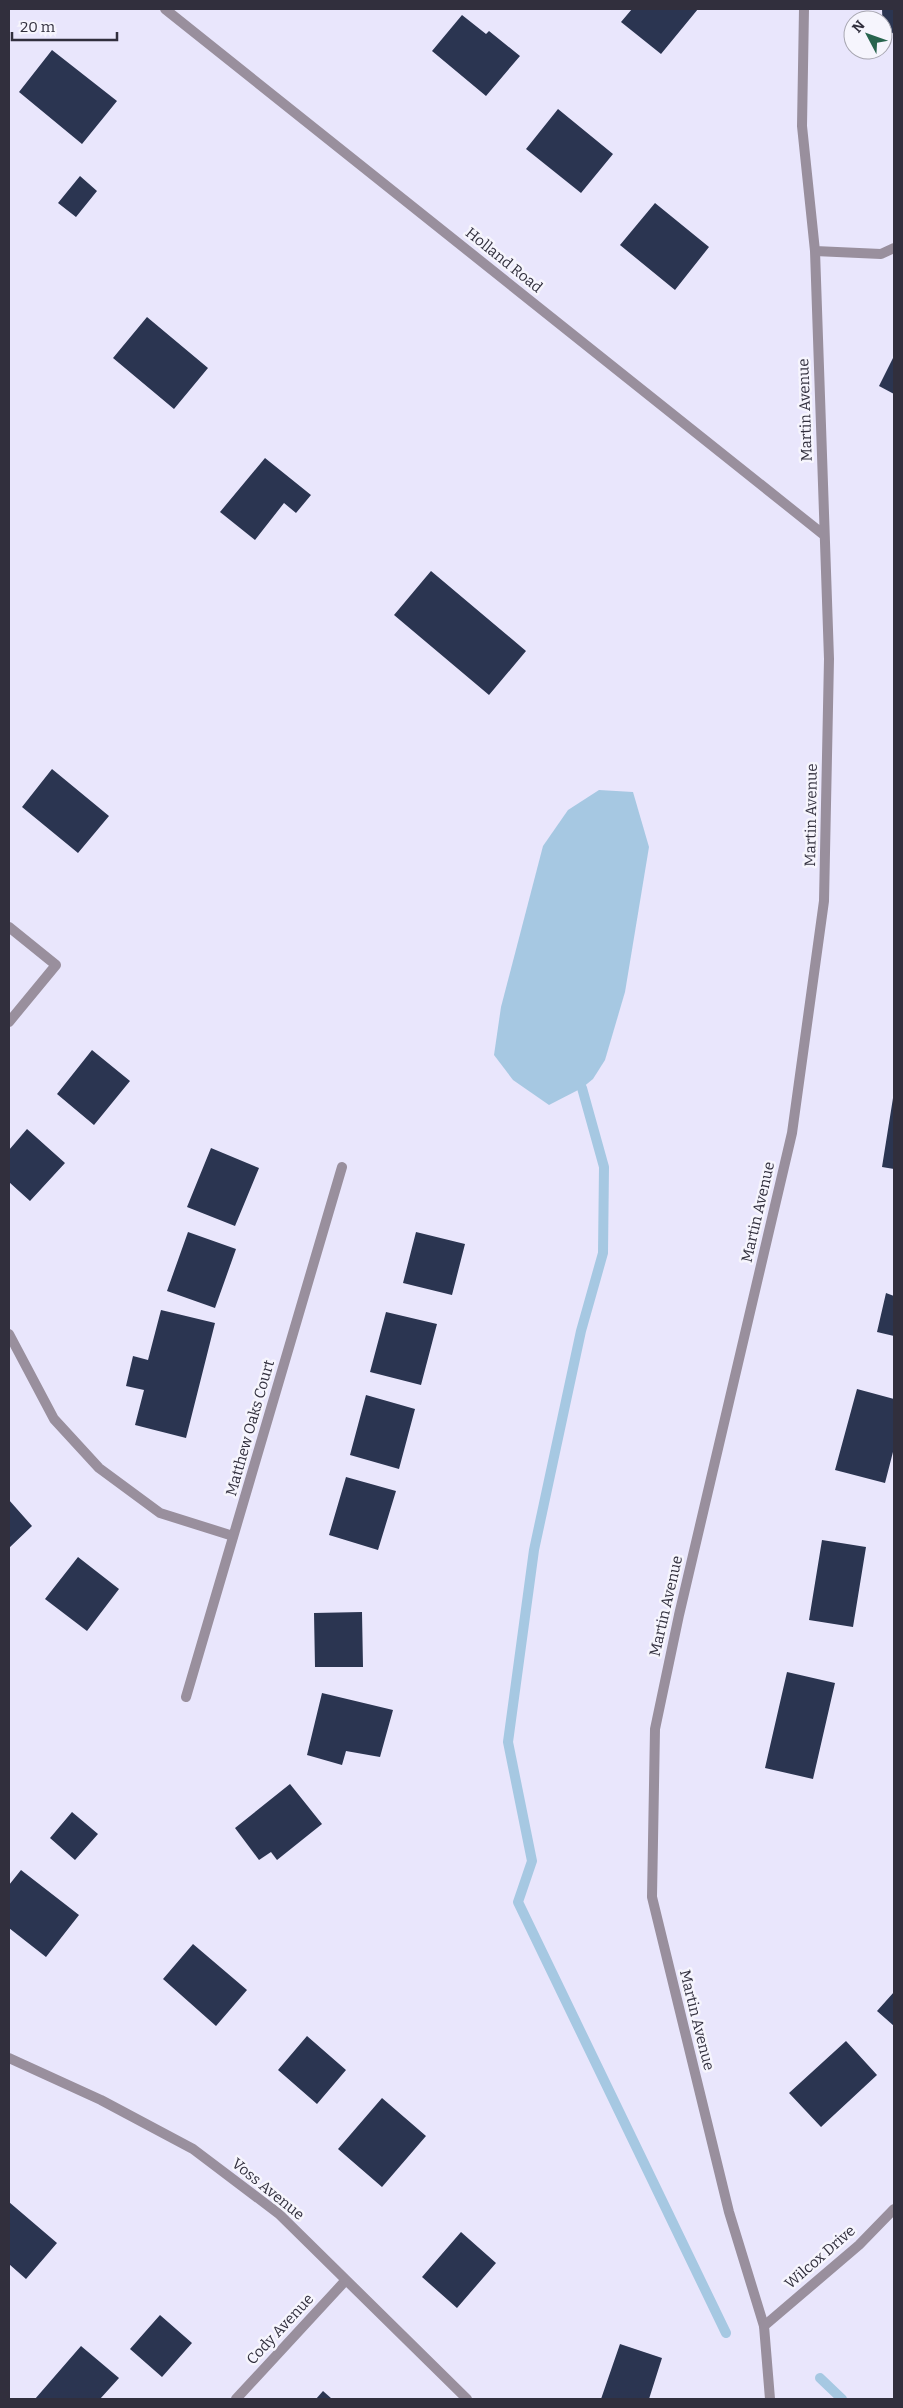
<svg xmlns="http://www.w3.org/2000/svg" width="903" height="2408" font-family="Bitter,serif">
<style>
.water{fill:#a6c8e2}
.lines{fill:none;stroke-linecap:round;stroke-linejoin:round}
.stream{stroke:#a6c8e2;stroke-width:10}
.building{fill:#2b3551}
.minor{stroke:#998f9d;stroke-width:10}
.tertiary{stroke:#998f9d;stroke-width:10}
.labels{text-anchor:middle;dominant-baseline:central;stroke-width:5;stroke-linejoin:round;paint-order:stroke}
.street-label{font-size:15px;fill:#312f3d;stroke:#f6f5fd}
</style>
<rect width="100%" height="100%" fill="#e9e6fc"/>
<!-- water -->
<path class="water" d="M599,790L633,792L649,847L625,992L605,1060L593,1079L582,1088L549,1105L513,1080L494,1055L501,1007L543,846L568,810Z"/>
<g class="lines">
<!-- stream -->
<path class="stream" d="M582,1088L604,1167L603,1253L581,1331L534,1550L508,1742L532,1861L518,1902L726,2333
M820,2378L842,2399"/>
</g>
<!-- building -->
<path class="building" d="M632,9H698L661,54L621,22Z
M882,9H894V33L883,34Z
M462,15L486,34L489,31L520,56L486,96L432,51Z
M52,50L117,101L82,144L19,92Z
M558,109L613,154L581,193L526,149Z
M80,176L97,191L76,217L58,203Z
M655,203L709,247L675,290L620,245Z
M147,317L208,368L174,409L113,358Z
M894,356V394L879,386Z
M265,458L311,495L296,513L284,503L255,540L220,512Z
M431,571L526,651L489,695L394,615Z
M52,769L109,816L78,853L22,807Z
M92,1050L130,1081L94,1125L57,1094Z
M893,1098H894V1169L882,1167Z
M27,1129L65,1163L30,1201L9,1182V1150Z
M211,1148L259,1168L235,1226L187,1207Z
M188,1232L236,1249L215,1308L167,1291Z
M416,1232L465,1244L452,1295L403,1283Z
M886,1293L894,1296V1336L877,1332Z
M161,1310L215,1323L186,1438L135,1425L144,1390L126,1386L133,1356L148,1360Z
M386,1312L437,1324L421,1385L370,1372Z
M857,1389L894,1399V1448L885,1483L835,1470Z
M366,1395L415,1409L399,1469L350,1455Z
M346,1477L396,1491L378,1550L329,1535Z
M9,1500L32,1526L9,1548Z
M822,1540L866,1547L853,1627L809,1620Z
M78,1557L119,1589L87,1631L45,1599Z
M362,1612L363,1667H315L314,1613Z
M787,1672L835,1683L813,1779L765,1768Z
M322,1693L393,1710L380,1757L346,1751L342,1765L307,1755Z
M290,1784L322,1824L277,1860L271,1852L259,1860L235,1828Z
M72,1812L98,1834L75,1860L50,1838Z
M21,1870L79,1915L46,1957L9,1928V1885Z
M193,1944L247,1990L216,2026L163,1979Z
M894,1992V2026L877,2011Z
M307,2036L346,2070L317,2104L278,2070Z
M846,2041L877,2075L821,2127L789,2093Z
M382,2098L426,2136L382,2187L338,2149Z
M9,2202L57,2243L26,2279L9,2264Z
M461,2232L496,2263L457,2308L422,2277Z
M160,2315L192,2343L162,2377L130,2349Z
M620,2344L662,2358L649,2399H601Z
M81,2346L119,2378L100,2399H35Z
M323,2391L332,2399H316Z"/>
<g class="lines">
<!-- minor -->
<path class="minor" d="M165,9L824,535
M815,251L881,254L894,248
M9,927L56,965L9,1022
M9,1334L54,1419L99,1468L160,1513L233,1536
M186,1697L342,1167
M9,2058L101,2100L193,2149L279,2214L467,2399
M764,2326L729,2212L652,1897L655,1729L679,1615L792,1133L824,901L829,659L815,251L802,126L804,9
M236,2399L346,2280"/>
<!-- tertiary -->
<path class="tertiary" d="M770,2399L764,2326L859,2245L894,2209"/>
</g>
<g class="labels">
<!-- street labels -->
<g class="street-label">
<text transform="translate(504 260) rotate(39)">Holland Road</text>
<text transform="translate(805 410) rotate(-92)">Martin Avenue</text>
<text transform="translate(811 815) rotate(-89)">Martin Avenue</text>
<text transform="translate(758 1212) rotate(-77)">Martin Avenue</text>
<text transform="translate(250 1428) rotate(-74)">Matthew Oaks Court</text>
<text transform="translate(666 1606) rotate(-77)">Martin Avenue</text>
<text transform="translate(697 2020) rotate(76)">Martin Avenue</text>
<text transform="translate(268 2189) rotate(39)">Voss Avenue</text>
<text transform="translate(820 2257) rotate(-41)">Wilcox Drive</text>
<text transform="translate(280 2329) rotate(-47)">Cody Avenue</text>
</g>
</g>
<!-- border -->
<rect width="903" height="2408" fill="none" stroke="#312f3d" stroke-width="20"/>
<!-- north arrow -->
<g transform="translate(868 35) rotate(311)"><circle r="24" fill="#f6f5fd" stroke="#a7a6b0"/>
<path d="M0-4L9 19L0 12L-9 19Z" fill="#28644e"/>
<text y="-8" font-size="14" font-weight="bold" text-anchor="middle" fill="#312f3d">N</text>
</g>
<!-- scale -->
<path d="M12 32v8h105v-8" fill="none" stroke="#312f3d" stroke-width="2.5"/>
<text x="20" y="32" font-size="15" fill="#312f3d" stroke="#f6f5fd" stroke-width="4" paint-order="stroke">20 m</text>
</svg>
